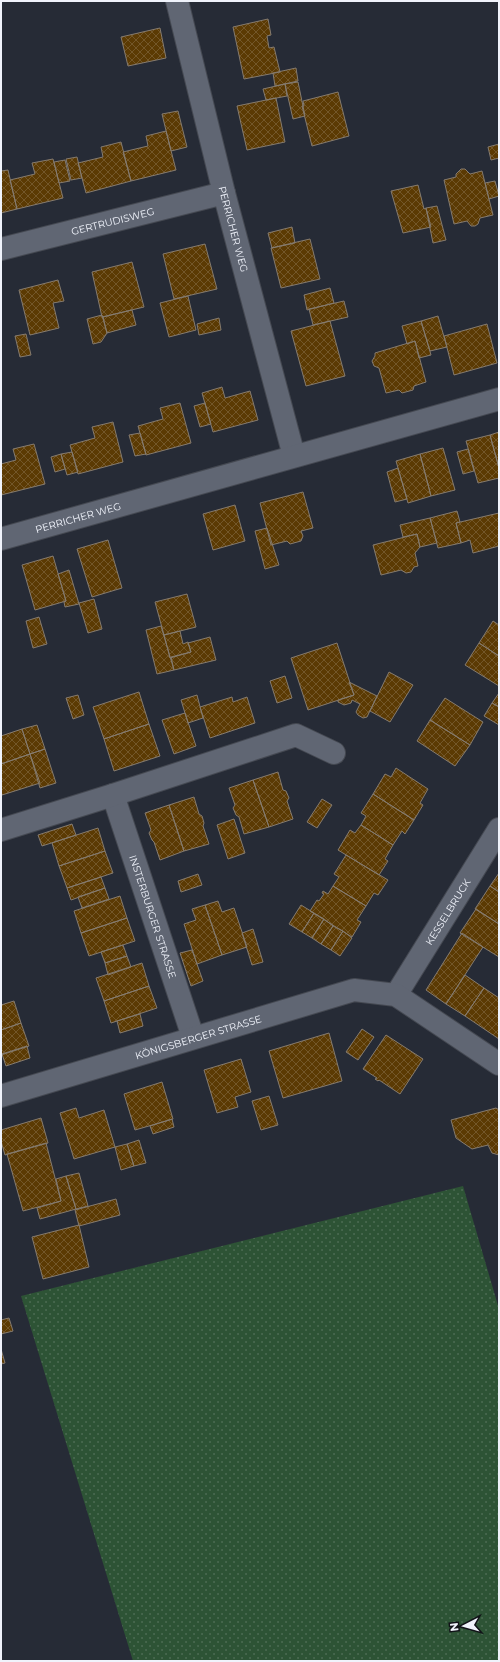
<svg xmlns="http://www.w3.org/2000/svg" width="500" height="1662" font-family="Montserrat,sans-serif">
<style>
.grass{fill:url(#grass-dots)}
.building{fill:url(#building-cross-hatch);stroke:#857b6f}
.lines{fill:none;stroke-linecap:round;stroke-linejoin:round}
.street-casing{stroke:#454952;stroke-width:24}
.street{stroke:#606673;stroke-width:22}
.labels{text-anchor:middle;dominant-baseline:central;stroke-width:3;stroke-linejoin:round;paint-order:stroke}
.street-label{font-size:10px;fill:#f0f3fb;stroke:#111318}
</style>
<defs>
<pattern id="grass-dots" width="8" height="8" patternUnits="userSpaceOnUse"><rect width="8" height="8" fill="#2d5335"/><path d="M2 2h.1M6 6h.1" fill="none" stroke="#4c6c53" stroke-width="1.8" stroke-linecap="round"/></pattern>
<pattern id="building-cross-hatch" width="8" height="8" patternUnits="userSpaceOnUse"><rect width="8" height="8" fill="#5b3a03"/><path d="M0 0l8 8M0 8l8-8" fill="none" stroke="#735729"/></pattern>
</defs>
<rect width="100%" height="100%" fill="#262b36"/>
<!-- grass -->
<path class="grass" d="M463,1186L499,1309V1661H133L21,1296Z"/>
<!-- building -->
<path class="building" d="M268,19L271,35L267,36L269,48L274,47L280,72L244,79L233,27Z
M160,28L166,58L128,66L121,37Z
M296,68L298,81L275,86L273,73Z
M298,82L305,116L293,119L285,84Z
M285,84L287,96L266,100L263,89Z
M338,92L349,136L312,146L302,106H304L303,101Z
M276,98L285,142L247,150L237,106Z
M178,111L187,147L171,151L162,114Z
M166,131L176,170L131,181L123,152L148,146L146,136Z
M121,142L131,181L86,193L78,163L103,157L101,147Z
M499,144V158L491,160L488,147Z
M77,157L82,178L71,180L66,159Z
M53,159L63,198L17,209L10,180L35,174L32,163Z
M65,160L70,181L59,183L54,162Z
M461,169H465L470,174L482,171L493,215L480,218L478,224L475,226H471L467,221L454,224L444,180L456,177V174Z
M8,170L17,209L1,213V171Z
M495,181L499,196L489,199L485,183Z
M418,185L424,209L426,208L431,227L403,233L391,191Z
M437,206L446,240L433,243L426,208Z
M292,227L295,243L272,248L268,233Z
M310,239L320,279L281,288L271,248Z
M205,244L217,289L174,299L163,254Z
M132,262L144,307L102,317L92,272Z
M58,280L64,301L53,303L59,328L30,335L19,290Z
M330,288L334,303L307,310L304,295Z
M188,296L196,330L169,337L160,303Z
M344,301L348,317L313,325L309,309Z
M132,310L136,325L107,333L103,317Z
M102,315L107,333L101,342L93,344L87,319Z
M438,316L447,347L430,351L421,321Z
M219,318L221,330L199,335L197,324Z
M330,321L345,376L306,386L291,331Z
M421,321L431,355L419,358L415,341L407,344L402,326Z
M487,324L497,363L454,375L444,336Z
M26,334L31,355L20,357L15,336Z
M415,341L426,382L414,386L413,390L402,393L399,390L386,393L379,368L374,366L372,361L375,356V353Z
M222,387L225,398L250,391L258,420L213,432L202,393Z
M180,403L191,443L146,455L138,426L163,419L160,408Z
M205,403L211,424L200,427L194,406Z
M113,422L123,462L78,474L70,445L95,438L92,427Z
M499,432V468L490,435Z
M140,433L146,454L135,456L129,435Z
M490,435L499,468V478L478,483L466,441Z
M34,444L45,484L1,495V464L16,460L13,449Z
M443,448L455,490L431,496L420,454Z
M468,449L474,471L463,474L457,452Z
M72,452L78,472L67,475L61,454Z
M61,454L65,469L55,472L51,457Z
M420,454L431,496L408,503L396,461Z
M398,468L407,499L395,502L387,472Z
M303,492L313,528L301,531L303,536L301,541L290,544L287,541L271,545L260,503Z
M235,505L245,541L213,550L203,514Z
M457,511L460,522L456,523L461,543L438,548L430,518Z
M499,513V546L473,553L470,540L461,543L456,523Z
M430,518L437,543L420,547L417,534L403,537L400,525Z
M267,528L279,565L265,569L255,531Z
M417,534L420,547L415,553L418,566L414,567L411,572L406,573L401,570L381,575L373,545Z
M108,540L122,588L92,597L77,549Z
M53,556L66,601L35,610L22,565Z
M69,570L79,604L65,607L64,602L66,601L58,574Z
M187,594L196,627L164,635L155,602Z
M94,599L102,629L88,633L79,603Z
M39,617L47,644L33,648L26,621Z
M493,621L499,625V656L479,643Z
M161,626L174,670L157,674L146,630Z
M180,631L183,644L188,642L191,652L170,658L164,635Z
M210,637L216,660L174,670L171,657L191,652L188,643Z
M337,643L354,695L308,710L291,658Z
M479,643L499,656V686L465,665Z
M389,672L413,685L390,722L370,711Z
M285,676L292,698L277,703L270,681Z
M349,682L377,696L367,717L363,718L358,715L356,712L360,704L352,700L351,703L344,705L338,702V700L354,695Z
M139,692L149,724L104,739L93,707Z
M499,693V707L492,703Z
M78,695L84,715L73,719L66,698Z
M197,695L203,718L188,723L181,700Z
M232,697L233,702L247,697L255,723L210,738L200,707Z
M445,698L483,722L470,745L430,720Z
M492,703L499,707V725L484,716Z
M185,713L196,746L174,754L162,720Z
M430,720L470,745L455,766L417,741Z
M149,724L160,756L114,771L104,739Z
M37,725L45,749L30,754L22,729Z
M22,729L30,754L1,764V736Z
M45,749L56,783L40,788L30,754Z
M30,754L40,783L2,795L1,791V764Z
M396,768L428,789L420,803L423,805L414,820L373,794L385,774L391,777Z
M278,772L283,790L286,791L289,798L287,801L293,819L269,827L253,780Z
M253,780L269,827L244,834L239,817L236,815L233,808L235,805L229,788Z
M373,794L414,820L405,834L402,831L393,845L361,825L366,816L361,813Z
M194,797L199,814L202,816L204,823L203,826L209,844L184,851L169,805Z
M322,799L332,805L317,828L307,822Z
M169,805L184,851L160,860L154,842L152,840L149,833L151,830L145,813Z
M234,819L245,853L228,859L217,825Z
M72,824L76,835L42,846L38,835Z
M361,825L393,845L385,859L388,861L379,875L338,850L350,830L355,833Z
M98,828L105,851L59,866L52,843Z
M105,851L113,873L67,888L59,866Z
M346,855L388,880L378,895L374,893L366,906L333,886L339,877L334,874Z
M499,873V892L490,886Z
M198,874L202,885L181,892L178,881Z
M101,877L105,888L71,900L67,888Z
M333,886L366,906L357,920L361,922L352,937L310,911L317,900L319,901L324,894L322,893L323,891L328,894Z
M490,886L499,892V924L475,909Z
M105,888L109,899L82,908L78,897Z
M120,896L127,918L81,933L74,911Z
M218,901L222,912L234,908L247,947L222,955L205,905Z
M205,905L222,955L197,964L184,924L196,920L192,909Z
M301,905L314,913L302,932L289,924Z
M476,909L499,924V957L460,933Z
M314,913L324,919L312,938L302,932Z
M127,918L135,941L89,956L81,933Z
M324,919L333,926L321,944L312,938Z
M333,926L343,931L331,950L321,944Z
M253,929L263,962L252,965L242,933Z
M343,931L352,938L340,956L331,950Z
M462,933L483,947L446,1004L426,990Z
M123,945L127,956L105,963L101,952Z
M192,950L203,981L191,986L180,953Z
M127,956L131,967L108,975L105,963Z
M142,963L149,986L104,1001L96,978Z
M465,975L484,988L465,1016L446,1004Z
M149,986L157,1008L111,1023L104,1001Z
M484,988L499,998V1039L465,1016Z
M14,1001L21,1023L1,1030V1005Z
M140,1014L143,1026L120,1033L117,1021Z
M21,1023L29,1046L1,1055V1030Z
M362,1029L374,1037L358,1060L346,1052Z
M329,1033L342,1081L283,1098L269,1051Z
M386,1035L423,1059L400,1094L379,1080L378,1081L375,1079L377,1078L363,1069Z
M27,1046L30,1058L6,1066L2,1054Z
M241,1059L251,1092L235,1097L238,1107L217,1113L204,1070Z
M162,1082L173,1119L135,1130L124,1094Z
M269,1096L278,1125L261,1130L252,1101Z
M76,1108L79,1118L104,1110L115,1147L74,1159L60,1113Z
M496,1108L499,1110V1155L492,1153L488,1145L472,1149L456,1138L451,1120Z
M41,1118L48,1143L5,1155L1,1141V1130Z
M172,1119L174,1127L153,1134L150,1126Z
M139,1140L146,1163L134,1166L127,1144Z
M46,1143L61,1201L23,1211L7,1154Z
M127,1144L134,1166L121,1170L115,1147Z
M79,1173L88,1206L76,1209L66,1176Z
M66,1176L76,1209L40,1219L37,1208L61,1201L56,1179Z
M116,1199L120,1215L79,1226L75,1210Z
M79,1225L89,1267L43,1279L32,1237Z
M9,1318L13,1331L1,1334V1320Z
M1,1349L5,1363L1,1364Z"/>
<g class="lines">
<defs>
<g id="street">
<path id="s1" d="M177,1L224,193L294,456"/>
<path id="s2" d="M1,249L224,193"/>
<path id="s3" d="M1,539L499,399"/>
<path id="s4" d="M113,795L193,1037"/>
<path d="M1,830L113,795L296,735L334,753"/>
<path id="s5" d="M396,995L499,829"/>
<path id="s6" d="M1,1096L354,990L396,995L499,1064"/>
</g>
</defs>
<!-- street casing -->
<use href="#street" class="street-casing"/>
<!-- street -->
<use href="#street" class="street"/>
</g>
<g class="labels">
<!-- street labels -->
<g class="street-label">
<text stroke="none"><textPath href="#s2" startOffset="115">GERTRUDISWEG</textPath></text>
<text stroke="none"><textPath href="#s1" startOffset="235">PERRICHER WEG</textPath></text>
<text stroke="none"><textPath href="#s3" startOffset="80">PERRICHER WEG</textPath></text>
<text stroke="none"><textPath href="#s5" startOffset="98">KESSELBRUCK</textPath></text>
<text stroke="none"><textPath href="#s4" startOffset="128">INSTERBURGER STRASSE</textPath></text>
<text stroke="none"><textPath href="#s6" startOffset="206">KÖNIGSBERGER STRASSE</textPath></text>
</g>
</g>
<!-- border -->
<rect width="500" height="1662" fill="none" stroke="#f0f3fb" stroke-width="4"/>
<!-- north arrow -->
<g transform="translate(464 1626) rotate(264)" stroke="#111318" stroke-width="3" paint-order="stroke">
<path d="M0-3L7 15L0 10L-7 15Z" fill="#f0f3fb"/>
<text y="-6" font-size="11" font-weight="bold" text-anchor="middle" fill="#f0f3fb">N</text>
</g>
</svg>
